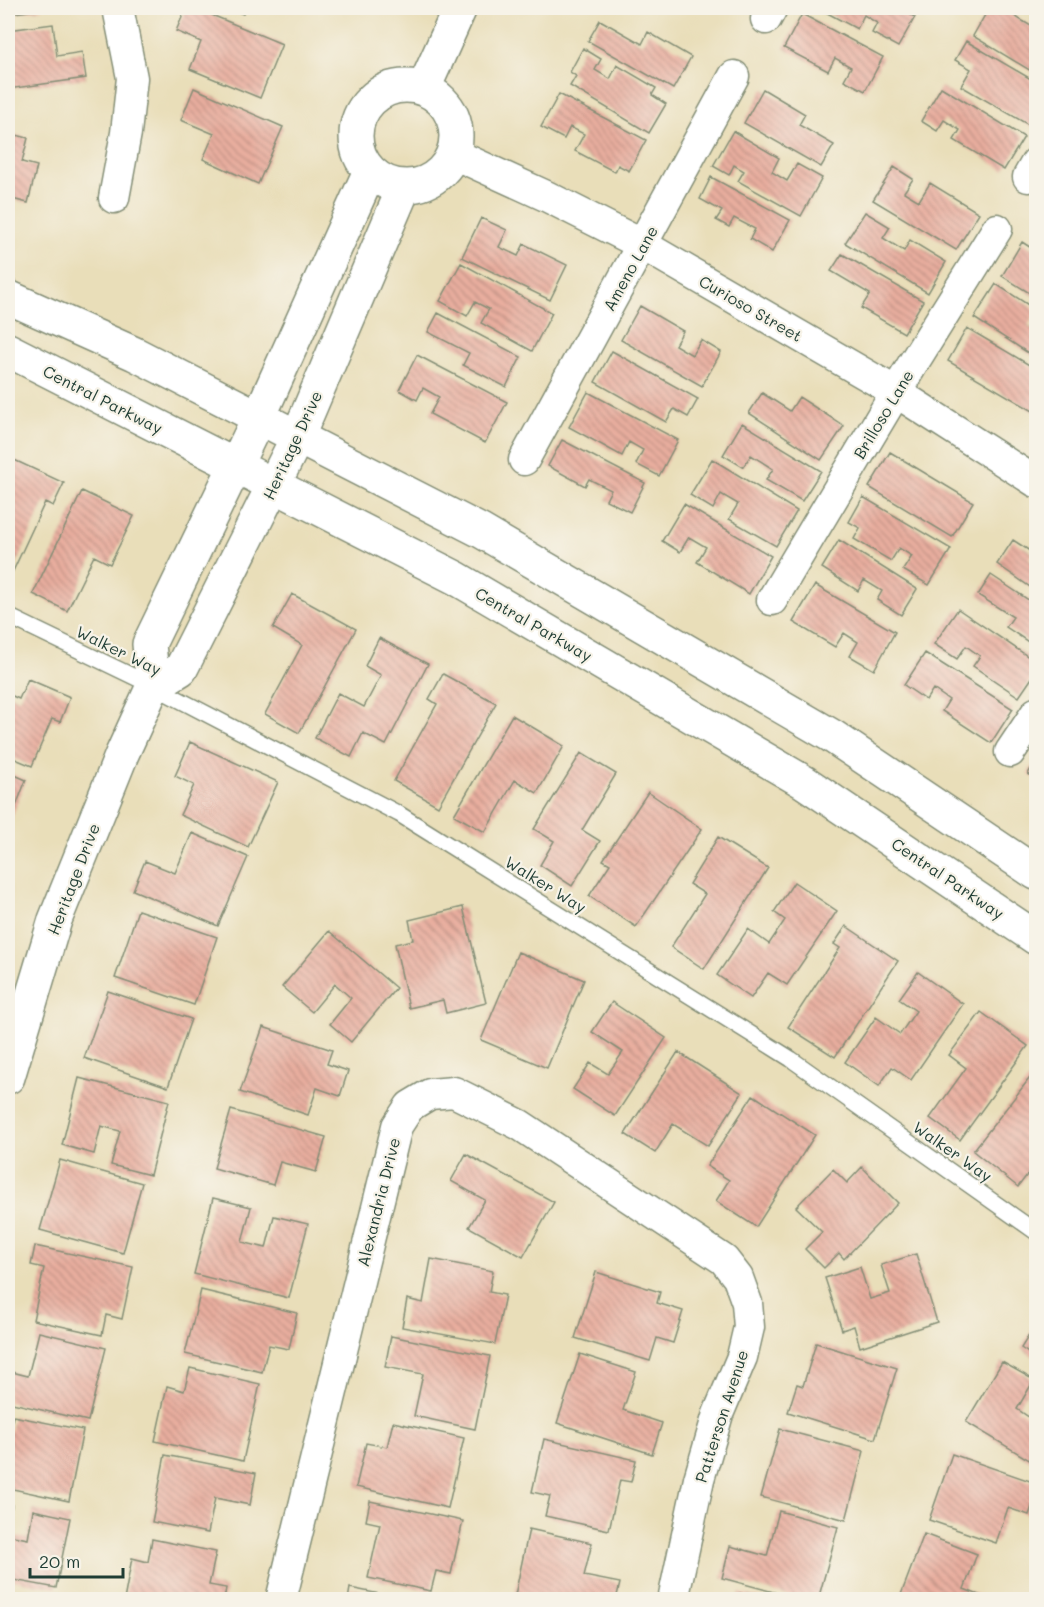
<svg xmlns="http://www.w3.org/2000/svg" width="1044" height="1607" font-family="Mali,sans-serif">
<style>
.building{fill:url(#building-back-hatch)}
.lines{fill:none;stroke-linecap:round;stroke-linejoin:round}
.lane-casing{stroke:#848e76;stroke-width:18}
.street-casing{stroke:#848e76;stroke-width:33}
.secondary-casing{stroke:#848e76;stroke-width:36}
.lane{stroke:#fff;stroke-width:15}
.street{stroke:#fff;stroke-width:30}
.secondary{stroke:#fff;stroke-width:33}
.labels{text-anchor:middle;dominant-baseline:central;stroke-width:4.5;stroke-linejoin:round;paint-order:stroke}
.street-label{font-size:16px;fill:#1f3d34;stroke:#f7f3e8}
</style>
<defs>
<pattern id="building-back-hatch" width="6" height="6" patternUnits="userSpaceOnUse" patternTransform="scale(1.5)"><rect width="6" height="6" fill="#e9ae9f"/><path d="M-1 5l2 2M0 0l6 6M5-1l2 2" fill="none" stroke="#bc8f82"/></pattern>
</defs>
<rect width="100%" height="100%" fill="#f7f3e8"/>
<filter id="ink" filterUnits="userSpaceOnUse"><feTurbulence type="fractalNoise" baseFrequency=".0167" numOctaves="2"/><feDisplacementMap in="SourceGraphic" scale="12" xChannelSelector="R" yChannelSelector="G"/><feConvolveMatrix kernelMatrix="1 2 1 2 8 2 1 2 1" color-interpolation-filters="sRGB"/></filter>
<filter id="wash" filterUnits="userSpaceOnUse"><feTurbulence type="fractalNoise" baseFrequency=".008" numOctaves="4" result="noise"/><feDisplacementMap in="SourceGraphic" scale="24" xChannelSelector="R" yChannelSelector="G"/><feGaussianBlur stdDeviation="1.35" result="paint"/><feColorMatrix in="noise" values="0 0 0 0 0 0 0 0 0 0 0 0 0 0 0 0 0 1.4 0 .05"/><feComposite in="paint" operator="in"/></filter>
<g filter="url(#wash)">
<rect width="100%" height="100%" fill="#e9deb9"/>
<g id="blocks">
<!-- building -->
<path class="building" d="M8,8H42V9L8,14Z
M186,8H195L282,44L260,98L190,69L201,42L176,31Z
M228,8H246L243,14Z
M818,8H898L915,17L898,47L872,33L877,23L864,15L857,29Z
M989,8H1001L1036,29V74L973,36Z
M802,14L883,57L865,91L844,80L851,67L835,58L828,71L784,48Z
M600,20L642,44L648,32L691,57L673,89L588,41Z
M53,24L57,56L82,52L86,78L8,89V30Z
M966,41L1036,82V119L1032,127L961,86L971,69L955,60Z
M583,48L601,59L595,70L610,79L617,65L656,88L652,95L666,104L649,133L570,86L576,76L570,72Z
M941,87L1024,137L1004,170L954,140L960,130L944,120L937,131L921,121Z
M194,88L283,127L258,184L203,159L214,134L181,120Z
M763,89L805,114L799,125L834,145L821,167L744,123Z
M559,94L646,140L629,171L618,165L615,172L575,151L584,134L570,127L564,139L541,127Z
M733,131L779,158L772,172L787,181L797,164L822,178L801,216L738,181L744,171L734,165L729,175L713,166Z
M8,133L28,138L22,162L37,166L28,203L8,198Z
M894,167L913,179L904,192L919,201L930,183L979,213L956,250L873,200Z
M711,177L790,220L772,252L750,239L755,229L734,218L729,227L716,220L722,211L700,199Z
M865,212L890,227L883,238L904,251L910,240L946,262L928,293L845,243Z
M481,218L507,230L499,247L518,256L524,244L567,265L550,300L462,257Z
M1022,242L1036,251V297L1002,276Z
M842,254L923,301L904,333L861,308L870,294L831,271Z
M461,263L552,313L532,351L481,323L489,309L475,302L467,316L440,301Z
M996,284L1036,310V313L1028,326L1036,331V358L974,318Z
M640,306L683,331L675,345L692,355L701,340L721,352L702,386L621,340Z
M438,313L521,357L506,387L463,365L469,353L428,332Z
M967,328L1036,369V405L1033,411L948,361Z
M612,351L698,399L688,417L674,409L666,422L595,382Z
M417,355L507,402L485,443L430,414L439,397L423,388L417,400L399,390Z
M588,392L678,440L659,476L636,464L643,450L629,442L622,456L569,427Z
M762,393L790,411L799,397L844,426L821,460L749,413Z
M742,423L821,471L802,501L766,480L773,469L751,455L743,467L723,455Z
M562,440L645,483L630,512L606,500L611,490L589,479L585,486L548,466Z
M890,452L973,502L952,537L869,487Z
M10,458L64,483L53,506L45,502L8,582V464Z
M712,459L797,511L776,546L729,519L738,504L721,494L713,509L690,495Z
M82,491L134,516L110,564L94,556L67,611L33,594Z
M863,497L951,549L929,585L903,570L912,556L899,548L891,561L854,539L860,528L849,522Z
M684,504L771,556L749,594L697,562L706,547L689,537L680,552L662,541Z
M839,540L917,589L901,615L877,600L882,591L864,580L858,591L822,568Z
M1013,540L1033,553L1029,559L1036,564V591L997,564Z
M991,575L1036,605V647L1006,627L1013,617L978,595Z
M815,585L895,632L874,670L850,656L858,642L844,633L835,647L793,622Z
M292,594L356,629L299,733L265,714L302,645L273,628Z
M958,609L1036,662V672L1019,697L973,666L980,656L966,646L957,659L934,644Z
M379,638L428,664L386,745L363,733L351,757L315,738L338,693L364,707L381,675L365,666Z
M925,653L1013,709L991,743L942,711L949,700L933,689L926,700L904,685Z
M443,674L496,703L438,806L394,781L437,704L429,699Z
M28,679L70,697L60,722L52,719L32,766L8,756V694L19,699Z
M512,715L564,746L537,793L515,780L485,832L454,815Z
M190,742L278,782L248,847L180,815L194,785L175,776Z
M581,753L616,774L582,830L600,841L572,886L540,865L554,841L534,829Z
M1036,760V779L1028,774Z
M8,772L26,780L8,827Z
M648,792L702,829L636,927L589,896L610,864L603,860Z
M192,833L248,857L218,926L133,890L145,861L175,873Z
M718,837L768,868L704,969L671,947L705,894L689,884Z
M794,882L837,911L787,985L768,973L751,998L717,975L748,929L769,944L785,920L774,912Z
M463,907L486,1003L446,1013L443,1000L409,1008L395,944L413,940L409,920Z
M138,910L217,937L194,1005L115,978Z
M846,926L898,961L835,1057L788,1027L840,948L834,944Z
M329,931L396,988L351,1042L330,1024L351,998L335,984L312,1012L282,987Z
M518,952L584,980L547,1068L481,1040Z
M918,972L963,1004L911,1080L892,1067L879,1086L845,1062L876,1017L900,1034L916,1011L899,999Z
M108,991L191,1019L168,1087L84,1058Z
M612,1002L666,1038L615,1116L573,1089L590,1063L608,1074L623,1052L592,1032Z
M981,1012L1028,1046L960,1140L930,1118L966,1068L949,1055Z
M263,1027L332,1050L327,1064L348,1071L340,1096L317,1088L308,1115L240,1092Z
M678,1052L742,1093L708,1146L673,1124L655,1153L625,1134Z
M1036,1070V1163L1018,1187L973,1151Z
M79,1078L169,1101L150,1175L111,1165L120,1131L101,1126L94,1154L62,1145Z
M753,1095L815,1135L756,1227L716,1201L729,1180L707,1166Z
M231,1110L326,1137L316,1172L280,1162L273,1185L214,1168Z
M466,1154L554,1202L523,1257L469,1227L485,1200L451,1181Z
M60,1160L142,1183L123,1253L40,1230Z
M862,1167L898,1203L844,1259L839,1253L824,1268L805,1249L822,1232L796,1207L833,1169L847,1183Z
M213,1198L251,1207L242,1242L266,1248L274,1216L308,1224L289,1298L194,1274Z
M35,1246L133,1267L122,1319L106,1315L102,1335L33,1320L44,1268L31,1265Z
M916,1254L937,1322L860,1347L854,1326L842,1330L825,1278L860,1267L870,1299L890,1293L881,1265Z
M431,1259L493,1271L489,1292L505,1295L495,1344L402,1327L407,1299L423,1303Z
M596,1272L660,1292L657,1303L683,1311L673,1343L657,1338L650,1361L575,1338Z
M201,1290L297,1313L289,1349L269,1345L262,1372L185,1354Z
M1036,1324V1358L1021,1348Z
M39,1332L106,1348L88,1421L8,1402V1371L28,1376Z
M391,1336L490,1356L475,1429L414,1416L423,1374L385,1367Z
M816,1343L897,1368L875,1439L788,1412L797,1384L803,1386Z
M580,1354L636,1372L623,1410L662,1423L652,1454L557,1423Z
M1002,1362L1034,1380L1017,1409L1036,1422V1464L966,1422Z
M190,1368L260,1384L243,1461L155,1441L167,1386L184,1391Z
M13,1416L83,1430L69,1501L8,1488V1432L10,1433Z
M393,1422L464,1438L448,1508L356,1487L366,1443L387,1447Z
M780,1429L864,1451L846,1520L761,1497Z
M544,1439L636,1460L631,1482L620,1480L609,1530L545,1516L550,1496L532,1492Z
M952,1454L1036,1483V1495L1029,1515L1008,1508L996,1543L929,1520Z
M165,1455L256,1473L250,1505L215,1498L208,1533L152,1522Z
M370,1501L463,1521L451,1574L436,1571L431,1591L368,1578L380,1524L366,1521Z
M8,1504L12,1505L9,1523H8Z
M33,1510L70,1518L56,1588L8,1579V1535L28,1539Z
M779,1511L838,1527L818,1600H803L722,1578L730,1546L767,1556Z
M529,1529L592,1543L584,1576L620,1583L616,1600H534L515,1595Z
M924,1534L977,1554L964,1589L991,1600H899Z
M152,1539L216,1552L209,1585L226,1588L224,1600H124L132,1558L148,1562Z
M350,1588L400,1598V1600H348Z
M740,1593L762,1599V1600H738Z"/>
</g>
</g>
<g filter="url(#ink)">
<use href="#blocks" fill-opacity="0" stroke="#848e76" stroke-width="1.5"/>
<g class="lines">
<defs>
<path id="lane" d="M8,616L153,686L399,814L791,1059L1036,1232"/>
<path id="street" d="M766,19L772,8
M454,154L546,196L643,245L896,392L1036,482
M1028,177L1036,163
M114,198L126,133L132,78L118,8
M524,460L734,76
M772,600L914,362L997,229
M1010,752L1036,713
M281,1600L397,1126L410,1106L430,1094L454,1092L520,1125L724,1260L738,1278L747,1303L749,1327L742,1357L718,1414L699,1479L673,1600"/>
<path id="secondary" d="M356 136a50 50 0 1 1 100 0a50 50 0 1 1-100 0Z
M424,88L460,8
M8,297L135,354L481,531L832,736L1036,873
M8,350L456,578L804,782L1036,938
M153,686L181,669L251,530L298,436L404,187
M8,1077L55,920L122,754L153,686L149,644L259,417L370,171"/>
</defs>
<!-- lane casing -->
<use href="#lane" class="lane-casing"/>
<!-- street casing -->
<use href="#street" class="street-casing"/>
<!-- secondary casing -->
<use href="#secondary" class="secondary-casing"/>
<!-- lane -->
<use href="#lane" class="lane"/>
<!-- street -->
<use href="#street" class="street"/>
<!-- secondary -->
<use href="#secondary" class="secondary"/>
</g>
</g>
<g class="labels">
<!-- street labels -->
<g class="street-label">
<text transform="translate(630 268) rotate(-61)">Ameno Lane</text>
<text transform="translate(751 308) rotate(30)">Curioso Street</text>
<text transform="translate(103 399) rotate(27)">Central Parkway</text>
<text transform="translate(883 414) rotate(-59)">Brilloso Lane</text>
<text transform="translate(292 445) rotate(-65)">Heritage Drive</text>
<text transform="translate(534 624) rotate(30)">Central Parkway</text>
<text transform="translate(119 650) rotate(26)">Walker Way</text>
<text transform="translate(948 878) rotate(34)">Central Parkway</text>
<text transform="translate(73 879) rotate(-69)">Heritage Drive</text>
<text transform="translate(546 884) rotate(32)">Walker Way</text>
<text transform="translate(953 1151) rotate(35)">Walker Way</text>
<text transform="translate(378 1202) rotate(-76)">Alexandria Drive</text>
<text transform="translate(721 1416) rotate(-72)">Patterson Avenue</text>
</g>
</g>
<!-- margin -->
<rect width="1044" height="1607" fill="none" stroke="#f7f3e8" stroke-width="30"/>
<!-- scale -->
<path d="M30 1568v9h93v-9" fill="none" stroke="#1f3d34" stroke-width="3"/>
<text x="39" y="1568" font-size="18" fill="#1f3d34" stroke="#f7f3e8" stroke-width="4.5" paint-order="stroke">20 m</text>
</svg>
